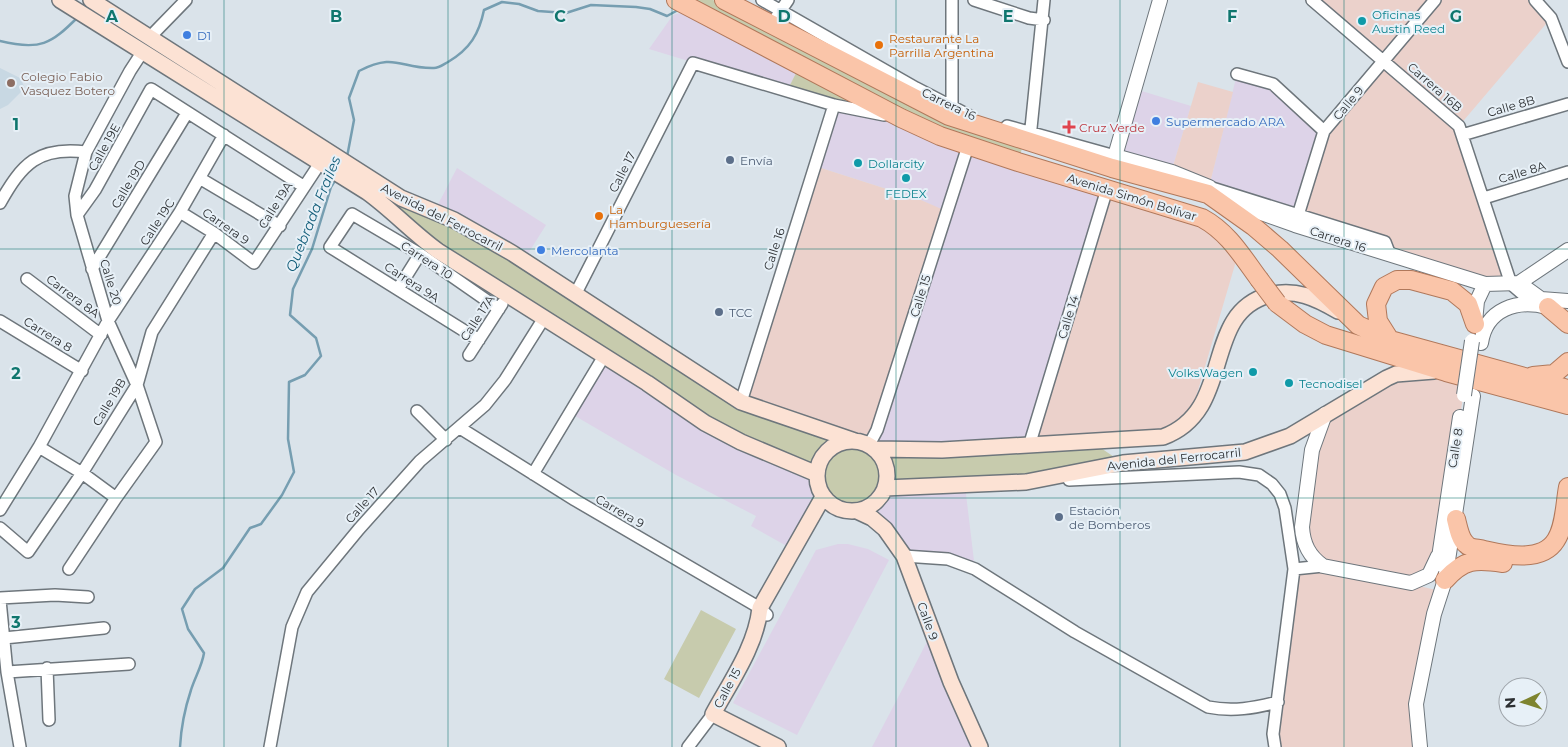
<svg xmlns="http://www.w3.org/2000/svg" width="1568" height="747" font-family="Montserrat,sans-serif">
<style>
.commercial{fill:#ddd3e8}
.industrial{fill:#ebd1cb}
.built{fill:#c8d8e3}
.green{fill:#c7cbad}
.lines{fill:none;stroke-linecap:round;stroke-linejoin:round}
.stream{stroke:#769eb1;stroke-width:2.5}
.minor-casing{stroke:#6e767c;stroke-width:14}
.tertiary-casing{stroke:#6e767c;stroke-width:16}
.secondary-casing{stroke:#6e767c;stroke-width:18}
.primary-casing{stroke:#b0785b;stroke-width:20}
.minor{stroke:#fff;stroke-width:11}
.tertiary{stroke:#fff;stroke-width:14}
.secondary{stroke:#fce2d4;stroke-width:15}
.primary{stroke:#fac5a9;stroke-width:18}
.tertiary-bridge-casing{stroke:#6e767c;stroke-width:16;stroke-linecap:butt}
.primary-bridge-casing{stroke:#b0785b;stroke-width:20;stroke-linecap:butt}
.tertiary-bridge{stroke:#fff;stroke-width:14}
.primary-bridge{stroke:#fac5a9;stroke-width:18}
.grid{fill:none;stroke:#0f766e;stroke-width:1;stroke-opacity:0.55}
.culture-dot{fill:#0f9aa8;stroke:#e7f0f7;stroke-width:2}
.shop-dot{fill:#3f7fe0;stroke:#e7f0f7;stroke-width:2}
.food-dot{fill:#e8710a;stroke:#e7f0f7;stroke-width:2}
.education-dot{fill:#8d6e63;stroke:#e7f0f7;stroke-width:2}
.health-dot{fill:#e0444e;stroke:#e7f0f7;stroke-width:2}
.service-dot{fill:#5c6f8a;stroke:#e7f0f7;stroke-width:2}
.labels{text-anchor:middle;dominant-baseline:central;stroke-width:4;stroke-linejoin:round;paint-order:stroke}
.culture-label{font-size:12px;fill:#0d838f;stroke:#e7f0f7;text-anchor:start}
.shop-label{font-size:12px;fill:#366cbe;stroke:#e7f0f7;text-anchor:start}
.food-label{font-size:12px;fill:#c56008;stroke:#e7f0f7;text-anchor:start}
.education-label{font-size:12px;fill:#785e54;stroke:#e7f0f7;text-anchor:start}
.street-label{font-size:12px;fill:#2d3033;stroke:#e7f0f7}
.health-label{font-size:12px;fill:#be3a42;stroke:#e7f0f7;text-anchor:start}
.service-label{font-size:12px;fill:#4e5e75;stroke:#e7f0f7;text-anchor:start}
.water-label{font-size:14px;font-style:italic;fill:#115c78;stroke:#e7f0f7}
.grid-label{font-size:16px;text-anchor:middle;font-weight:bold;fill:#0f766e;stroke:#e7f0f7;stroke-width:4;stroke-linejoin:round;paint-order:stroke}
</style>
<rect width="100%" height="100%" fill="#dae3ea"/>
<!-- commercial -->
<path class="commercial" d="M684,12L800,65L787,91L649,49L673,15Z
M1237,74L1273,84L1324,131L1298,216L1209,187Z
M1135,89L1191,106L1173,166L1115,156Z
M834,105L901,118L1107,189L1029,446L869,445L946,212L921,200L815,166Z
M457,168L546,225L524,260L434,212Z
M604,356L817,474L823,497L794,550L751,526L756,516L676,475L570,413Z
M965,486L975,569L904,556L857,511L885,488Z
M838,544H848L868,549L889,560L797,735L733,703L816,550Z
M932,632L980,747H872L903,688Z"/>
<!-- industrial -->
<path class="industrial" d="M1312,0H1535L1551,18L1459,126L1511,284H1485L1298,216L1324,131L1384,60Z
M1198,82L1233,92L1209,187L1173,166Z
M815,166L921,200L946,211L869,445L741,402Z
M1107,189L1193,214L1239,251L1189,421L1180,428L1029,446Z
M1387,378H1466L1438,556L1419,586L1436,590L1416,704L1420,747H1275L1294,569L1322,566L1303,538L1319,427Z"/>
<!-- built -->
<path class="built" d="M0,68L20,78L25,88L8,105L0,109Z"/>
<!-- green -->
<path class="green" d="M698,0H713L766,29L1022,148L1020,156L943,130L694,5Z
M800,65L901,118L787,91Z
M368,183L434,212L741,402L869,445L1092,442L1123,463L1026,482L885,488C864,523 819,517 817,474L741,442L438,251Z
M701,610L736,629L699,698L664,679Z"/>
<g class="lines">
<!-- stream -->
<path class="stream" d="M0,41C40,51 51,44 78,17
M347,157L354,120L349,98L359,71C396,52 400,69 434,68C439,68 444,64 448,62C470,49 479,34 484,10L502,2L519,4L538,11L566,13L591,5L636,7L650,9L667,16L678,10
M180,747C181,728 185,708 191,690C195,677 202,666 204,653L188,629L182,609L195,589L223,568L250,528L261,524L282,495L294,472L288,439L289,382L305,375L321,356L316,338L290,315L293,289L312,249L331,187L336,179"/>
<defs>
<path id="minor" d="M762,0L916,88L970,116
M952,0V107
M974,0L1029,18L1044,20
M1312,0L1459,126L1511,284L1534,304
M1535,0L1551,18L1568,62
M777,16L788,0
M150,37L186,0
M1237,74L1273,84L1324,131
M1007,126L1115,156
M1462,135L1568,104
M1030,138L1044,0
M201,179L280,226
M1209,187L1385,242L1390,255
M1484,198L1568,172
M0,203C22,164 38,146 86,152
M180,212L214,233L254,263L320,163
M77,215L95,190L151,89L303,186
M1295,225L1324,131L1435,0
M92,269L187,113
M27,279L101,335
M398,289L420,254
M576,293L693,63L834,105L884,115
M0,321L82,371
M479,340L330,247L352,214L420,254L499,309
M469,355L502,304
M741,402L834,105
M417,411L446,440
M460,428L575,500L760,608L767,615
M869,445L877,430L968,146
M1029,446L1107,189
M39,447L82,473L116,498L69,569
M533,474L604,356
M1069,480L1239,472L1259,475L1272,484L1280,494L1285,508L1294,569L1273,734L1275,747
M116,498L156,442L137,385L108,321L77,215L75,196L86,152L130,71L143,51
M0,510L39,447L108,321L180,212L224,135
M0,528L28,552L82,473L137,385L152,332L214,233
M904,556L948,559L975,569L1075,632L1208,707C1233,712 1254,708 1278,702
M1294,569L1323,566
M0,598L55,595L88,597
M0,600L7,672L20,747
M4,638L104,628
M47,668L49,720
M7,672L129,664
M270,747L292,627L307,592L359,529L420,461L485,405L505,380L544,318
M688,747L713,714"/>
<path id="tertiary" d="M1160,0L1115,156L1172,172L1209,187L1208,194L1295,225L1485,284L1519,283L1541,299L1568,301
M1519,283L1568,250
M1475,322L1477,301L1485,284
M1481,343C1486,309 1517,299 1547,307
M1325,414L1312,450L1302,527C1303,544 1309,556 1323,566L1411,583L1429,575L1438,556
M1438,564L1460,417
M1420,747L1416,704L1434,614L1445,580L1473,396"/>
<path id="secondary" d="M60,0L367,192C392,210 413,233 438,251L647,383L705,423L741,442L817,474
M91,0L401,198L454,220L512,253L741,402L855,441
M817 476a35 35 0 1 1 70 0a35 35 0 1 1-70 0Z
M875,449L942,450L1163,437C1236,410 1200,314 1269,295C1295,288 1316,298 1338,311
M885,488L1026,482L1123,463L1245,452L1290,436L1387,378L1396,374L1434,371
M857,511L872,518L885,529L904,556L951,682L980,747
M778,747L713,714C731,681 756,646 760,608L823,497"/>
<path id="primary" d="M676,0L901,118L940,136L1018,162L1202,218C1228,232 1242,256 1259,279
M724,0L949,116L1112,168L1208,194L1253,226L1280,249L1358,325L1390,340L1568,389
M1277,303L1305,324L1326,335L1446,372L1568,405
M1548,307L1568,324
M1390,340L1378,321L1376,304L1384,287L1397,280H1411L1452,291L1468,304L1475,324
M1533,376L1554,374L1568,362
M1456,519C1458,527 1460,539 1466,544C1470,549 1478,548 1484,550C1506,555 1542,563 1556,540C1565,526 1565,503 1568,487
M1445,580C1464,559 1475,559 1503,563"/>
</defs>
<!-- minor casing -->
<use href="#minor" class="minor-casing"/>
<!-- tertiary casing -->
<use href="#tertiary" class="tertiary-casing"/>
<!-- secondary casing -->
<use href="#secondary" class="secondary-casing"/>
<!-- primary casing -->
<use href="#primary" class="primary-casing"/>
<!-- minor -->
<use href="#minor" class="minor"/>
<!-- tertiary -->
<use href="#tertiary" class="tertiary"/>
<!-- secondary -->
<use href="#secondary" class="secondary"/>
<!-- primary -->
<use href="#primary" class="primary"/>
<defs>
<path id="tertiary-bridge" d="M1464,395L1472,341"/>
<path id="primary-bridge" d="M1259,279L1277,303"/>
</defs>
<!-- tertiary-bridge casing -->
<use href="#tertiary-bridge" class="tertiary-bridge-casing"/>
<!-- primary-bridge casing -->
<use href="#primary-bridge" class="primary-bridge-casing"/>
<!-- tertiary-bridge -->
<use href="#tertiary-bridge" class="tertiary-bridge"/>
<!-- primary-bridge -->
<use href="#primary-bridge" class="primary-bridge"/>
</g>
<!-- grid -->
<path class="grid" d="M224,0V747M448,0V747M672,0V747M896,0V747M1120,0V747M1344,0V747M0,249H1568M0,498H1568"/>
<!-- markers -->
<g class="culture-dot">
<circle cx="1362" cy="21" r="5"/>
<circle cx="858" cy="163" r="5"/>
<circle cx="906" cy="178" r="5"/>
<circle cx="1253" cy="372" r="5"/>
<circle cx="1289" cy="383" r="5"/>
</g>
<g class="shop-dot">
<circle cx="187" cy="35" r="5"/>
<circle cx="1156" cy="121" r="5"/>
<circle cx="541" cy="250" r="5"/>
</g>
<g class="food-dot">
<circle cx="879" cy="45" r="5"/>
<circle cx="599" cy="216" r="5"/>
</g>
<circle class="education-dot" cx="11" cy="83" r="5"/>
<path class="health-dot" d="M1066.5 119.5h5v5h5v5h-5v5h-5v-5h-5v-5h5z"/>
<g class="service-dot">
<circle cx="730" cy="160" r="5"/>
<circle cx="719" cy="312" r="5"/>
<circle cx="1059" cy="517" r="5"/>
</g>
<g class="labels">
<!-- culture labels -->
<g class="culture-label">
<text x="1372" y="14">Oficinas<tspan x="1372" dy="14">Austin Reed</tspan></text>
<text x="868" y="163">Dollarcity</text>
<text x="906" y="193" text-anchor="middle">FEDEX</text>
<text x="1243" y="372" text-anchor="end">VolksWagen</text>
<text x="1299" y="383">Tecnodisel</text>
</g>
<!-- shop labels -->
<g class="shop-label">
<text x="197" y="35">D1</text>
<text x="1166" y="121">Supermercado ARA</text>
<text x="551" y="250">Mercolanta</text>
</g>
<!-- food labels -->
<g class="food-label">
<text x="889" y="38">Restaurante La<tspan x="889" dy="14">Parrilla Argentina</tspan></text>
<text x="609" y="209">La<tspan x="609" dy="14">Hamburguesería</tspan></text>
</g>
<!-- education labels -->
<g class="education-label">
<text x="21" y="76">Colegio Fabio<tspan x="21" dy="14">Vasquez Botero</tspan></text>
</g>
<!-- street labels -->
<g class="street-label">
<text transform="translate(1435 87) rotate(41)">Carrera 16B</text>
<text transform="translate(1348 103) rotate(-50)">Calle 9</text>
<text transform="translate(949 104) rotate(26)">Carrera 16</text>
<text transform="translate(1511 106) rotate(-16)">Calle 8B</text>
<text transform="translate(104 147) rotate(-61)">Calle 19E</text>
<text transform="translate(622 172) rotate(-63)">Calle 17</text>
<text transform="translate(1522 172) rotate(-17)">Calle 8A</text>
<text transform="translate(128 184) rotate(-59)">Calle 19D</text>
<text transform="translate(1132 197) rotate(17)">Avenida Simón Bolívar</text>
<text transform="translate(275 205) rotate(-58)">Calle 19A</text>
<text transform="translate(442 217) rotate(27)">Avenida del Ferrocarril</text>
<text transform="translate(157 222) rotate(-57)">Calle 19C</text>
<text transform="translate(226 226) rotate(35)">Carrera 9</text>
<text transform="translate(1338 239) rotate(18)">Carrera 16</text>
<text transform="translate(774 249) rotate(-72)">Calle 16</text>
<text transform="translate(427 260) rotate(33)">Carrera 10</text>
<text transform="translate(111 282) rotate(73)">Calle 20</text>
<text transform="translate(412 282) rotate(33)">Carrera 9A</text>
<text transform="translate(73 296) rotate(37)">Carrera 8A</text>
<text transform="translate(920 296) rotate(-73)">Calle 15</text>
<text transform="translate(1068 317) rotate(-73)">Calle 14</text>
<text transform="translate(477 318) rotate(-57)">Calle 17A</text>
<text transform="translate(48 334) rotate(32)">Carrera 8</text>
<text transform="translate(109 402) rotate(-59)">Calle 19B</text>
<text transform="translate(1455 448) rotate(-81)">Calle 8</text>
<text transform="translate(1174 459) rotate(-6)">Avenida del Ferrocarril</text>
<text transform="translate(362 505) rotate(-48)">Calle 17</text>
<text transform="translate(620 511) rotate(30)">Carrera 9</text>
<text transform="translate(928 621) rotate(70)">Calle 9</text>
<text transform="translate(727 688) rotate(-62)">Calle 15</text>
</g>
<!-- health labels -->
<g class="health-label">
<text x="1079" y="127">Cruz Verde</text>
</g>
<!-- service labels -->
<g class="service-label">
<text x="740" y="160">Envía</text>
<text x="729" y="312">TCC</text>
<text x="1069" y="510">Estación<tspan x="1069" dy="14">de Bomberos</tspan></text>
</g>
<!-- water labels -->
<g class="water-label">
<text transform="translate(313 214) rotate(-68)">Quebrada Frailes</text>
</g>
</g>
<g class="grid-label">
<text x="112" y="22">A</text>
<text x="336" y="22">B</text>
<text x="560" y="22">C</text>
<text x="784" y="22">D</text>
<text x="1008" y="22">E</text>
<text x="1232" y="22">F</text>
<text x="1456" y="22">G</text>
<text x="16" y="130">1</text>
<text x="16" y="379">2</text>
<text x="16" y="628">3</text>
</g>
<!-- north arrow -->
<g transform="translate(1523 702) rotate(266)"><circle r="24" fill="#e7f0f7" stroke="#9da3a9"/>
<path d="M0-4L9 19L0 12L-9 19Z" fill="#7e842f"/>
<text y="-8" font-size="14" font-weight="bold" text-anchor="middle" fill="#2d3033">N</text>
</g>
</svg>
